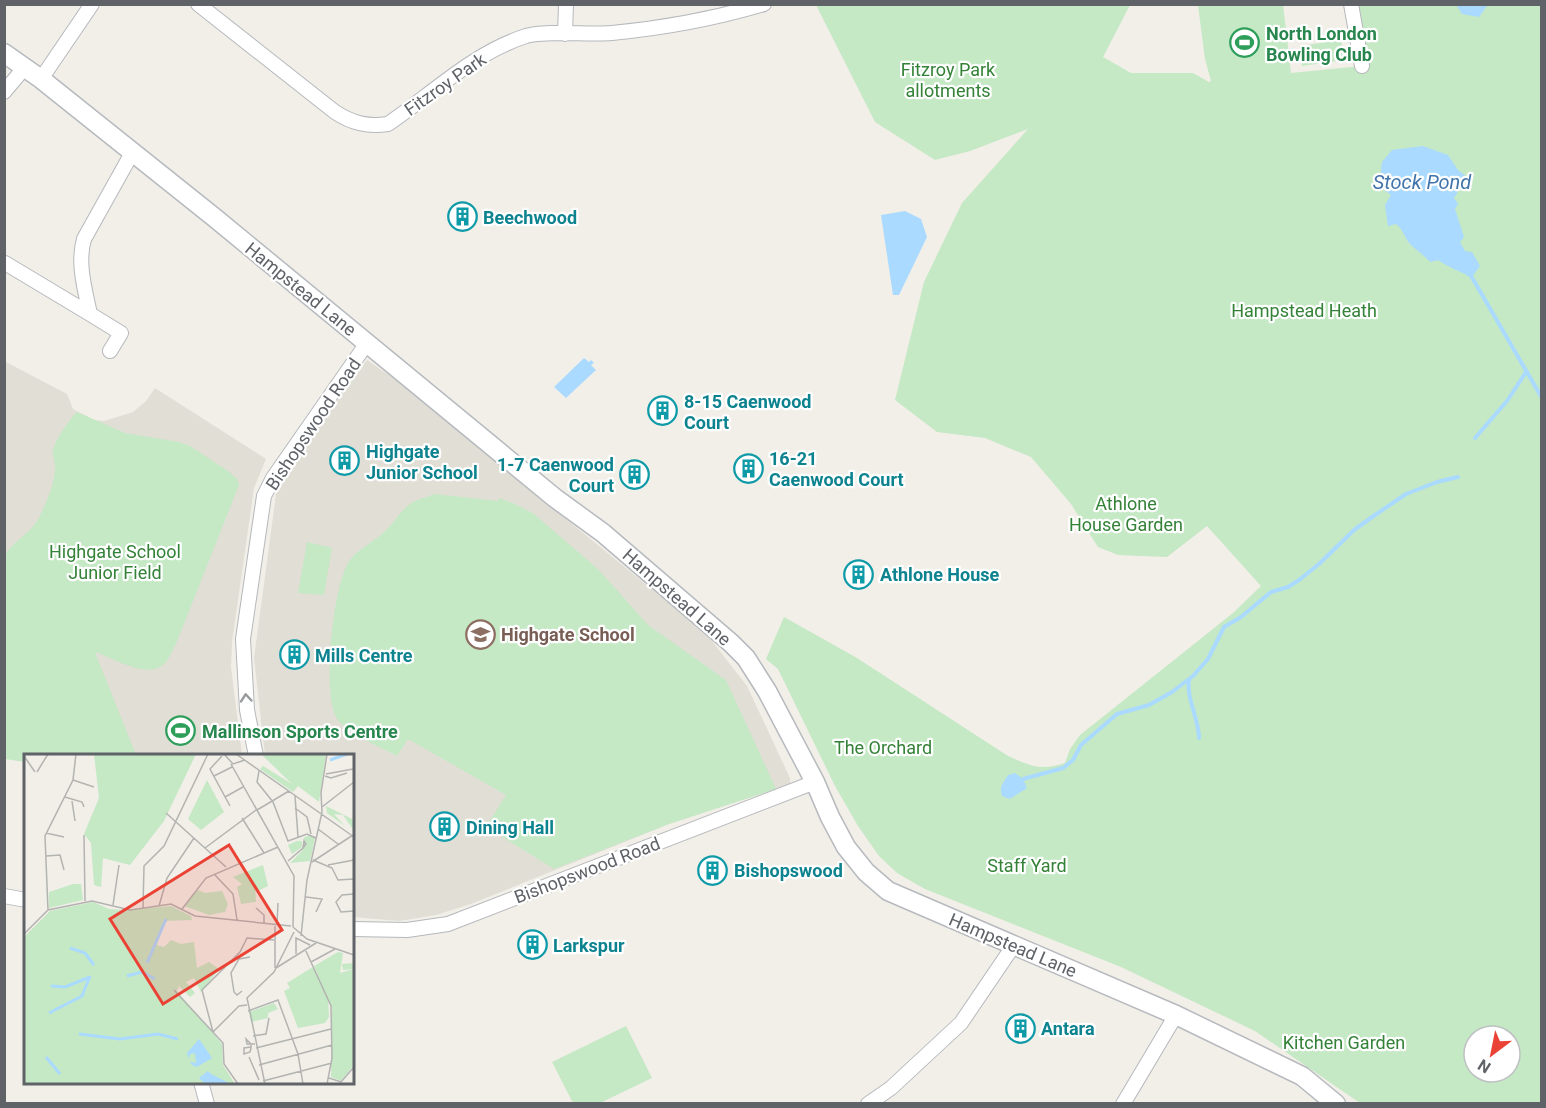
<svg xmlns="http://www.w3.org/2000/svg" width="1546" height="1108" font-family="Roboto,sans-serif">
<style>
.education{fill:#e1ded6}
.green{fill:#c5e8c5;fill-rule:evenodd}
.water{fill:#aadaff}
.lines{fill:none;stroke-linecap:round;stroke-linejoin:round}
.stream{stroke:#aadaff;stroke-width:4}
.minor-casing{stroke:#b5b8bc;stroke-width:16}
.secondary-casing{stroke:#b6babf;stroke-width:21}
.minor{stroke:#fff;stroke-width:14}
.secondary{stroke:#fff;stroke-width:18}
.oneway{stroke:#979a9d}
.labels{text-anchor:middle;dominant-baseline:central;stroke-width:4.5;stroke-linejoin:round;paint-order:stroke}
.leisure-label{font-size:18px;font-weight:bold;fill:#27864d;stroke:#fff;text-anchor:start}
.park-label{font-size:18px;fill:#348238;stroke:#fff}
.street-label{font-size:18px;fill:#5f6368;stroke:#fff}
.culture-label{font-size:18px;font-weight:bold;fill:#0d838f;stroke:#fff;text-anchor:start}
.education-label{font-size:18px;font-weight:bold;fill:#785e54;stroke:#fff;text-anchor:start}
.water-label{font-size:20px;font-style:italic;fill:#4174aa;stroke:#fff}
.inset-river{fill:none;stroke:#aadaff;stroke-width:3}
.inset-road{fill:none;stroke:#b3b3b1;stroke-width:1.5}
.view{fill:#ea4335;fill-opacity:0.15;stroke:#ea4335;stroke-width:3}
.inset-edge{fill:none;stroke:#5f6368;stroke-width:3}
</style>
<rect width="100%" height="100%" fill="#f1efe8"/>
<!-- education -->
<path class="education" d="M367,360L399,382L671,605L712,641L747,686L790,778V784L669,824L471,904L436,915L399,921L353,917L352,756H265L254,658L277,487L286,470Z
M4,361L67,394L73,409L94,420L104,421L133,412L146,401L155,388L266,459L254,488L232,642L231,667L242,755L26,756L5,753Z"/>
<!-- green -->
<path class="green" d="M816,5H1130L1103,57L1131,73H1193L1209,82L1211,81L1205,59L1198,5H1283L1291,73L1362,66L1351,5H1541V1103H1360L1255,1031L1121,967L925,889L897,873L879,856L858,826L835,786L778,669L766,659L784,617L857,658L1008,756C1030,766 1041,771 1065,763L1070,749L1080,735L1233,613L1261,586L1207,526L1167,557L1118,555L1098,547L1071,504L1031,457L985,438L937,432L895,400L924,282L962,203L1028,129L970,151L935,160L875,122ZM1474,1036H1510V1072H1474Z
M1341,40L1344,60L1302,66L1299,46Z
M77,412L125,433L179,442L190,446L228,471L237,479L239,485L176,644C172,651 169,660 163,665C146,679 113,658 95,652L136,755L26,756L25,762L5,759V555C14,540 30,534 39,518C46,503 54,486 55,469C56,463 52,457 53,451C54,441 70,419 77,412Z
M435,494L498,501L499,498L515,504L534,514L598,569L648,625L726,680L776,789L669,824L554,869L486,827L506,795L408,739L397,756C381,747 345,733 336,717C322,692 333,582 350,560C359,548 374,542 385,531C394,523 400,511 410,504C417,499 427,497 435,494Z
M307,542L332,548L324,595L298,593Z
M626,1026L652,1078L600,1103H573L552,1062Z"/>
<!-- water -->
<path class="water" d="M1457,6V5H1491L1487,6L1479,17L1462,14Z
M1423,146L1448,155L1458,170L1467,177L1454,198L1458,204L1455,209L1464,237L1460,242L1465,251L1472,252L1480,266L1471,278C1461,271 1449,268 1438,260L1430,262C1424,255 1417,251 1411,245C1404,238 1404,230 1396,224L1388,226L1385,205L1391,195L1379,186L1382,162L1392,150Z
M905,211L921,219L927,237L899,295H893L881,215Z
M584,358L589,362L591,360L594,363L591,365L596,370L566,398L554,387Z
M1015,773L1023,779L1027,788L1010,799L1002,796C999,787 1003,783 1008,775Z"/>
<g class="lines">
<!-- stream -->
<path class="stream" d="M1470,274L1542,398
M1475,438L1507,401L1526,372
M1189,680C1186,698 1199,719 1199,738
M1023,779L1063,768L1073,760L1081,745L1117,714L1149,705L1172,692L1193,676L1208,659L1224,627L1241,617L1271,592L1288,587L1299,580L1319,564L1354,530L1375,515L1406,494L1437,482L1458,477"/>
<defs>
<path id="minor" d="M198,4L335,112C352,123 367,127 388,124C432,94 473,53 526,36C548,30 587,35 612,33C664,28 714,19 764,4
M1351,4L1362,66
M565,34L566,4
M41,79L92,4
M4,92L25,67
M5,263L90,314
M110,351L121,333L90,314C85,290 77,263 84,239L132,153
M256,756L247,710L243,639L264,496L273,478L367,343
M4,896L26,900
M352,929L407,930L448,924L815,782
M201,1082L207,1104
M868,1104L891,1088L961,1023L1014,945
M1123,1104L1176,1015"/>
<path id="secondary" d="M4,53L41,79L215,218L555,498L603,533L731,643L746,658L767,691L815,782L830,817L846,847L866,872L888,891L1176,1015L1302,1076L1336,1104"/>
</defs>
<!-- minor casing -->
<use href="#minor" class="minor-casing"/>
<!-- secondary casing -->
<use href="#secondary" class="secondary-casing"/>
<!-- minor -->
<use href="#minor" class="minor"/>
<!-- secondary -->
<use href="#secondary" class="secondary"/>
</g>
<!-- one-way arrows -->
<defs><path id="oneway-chevron" d="M-2-3.5L2.5 0L-2 3.5" fill="none" stroke-width="1.6" stroke-linecap="round" stroke-linejoin="round" transform="scale(1.5)"/></defs>
<use class="oneway" href="#oneway-chevron" transform="translate(246 698) rotate(-95)"/>
<!-- icons -->
<defs>
<symbol id="stadium-ring" viewBox="-11 -11 22 22"><circle r="9.5" fill="#fff" stroke="#2e9e5b" stroke-width="1.5"/><path d="M0-5a6.5 5 0 1 0 0 10a6.5 5 0 1 0 0-10ZM-3.5-1.8h7v3.6h-7Z" fill="#2e9e5b"/></symbol>
<symbol id="building-ring" viewBox="-11 -11 22 22"><circle r="9.5" fill="#fff" stroke="#0f9aa8" stroke-width="1.5"/><path d="M-4-6H4V6H1V3H-1V6H-4ZM-2.5-4.3h1.7v1.8h-1.7ZM.8-4.3h1.7v1.8H.8ZM-2.5-1h1.7V.8h-1.7ZM.8-1h1.7V.8H.8Z" fill="#0f9aa8"/></symbol>
<symbol id="school-ring" viewBox="-11 -11 22 22"><circle r="9.5" fill="#fff" stroke="#8d6e63" stroke-width="1.5"/><path d="M0-5L7-2L0 1L-7-2ZM-4 1L0 2.5L4 1V4Q0 6-4 4Z" fill="#8d6e63"/></symbol>
</defs>
<g fill-rule="evenodd">
<use href="#stadium-ring" x="1228" y="26" width="33" height="33"/>
<use href="#building-ring" x="446" y="200" width="33" height="33"/>
<use href="#building-ring" x="646" y="394" width="33" height="33"/>
<use href="#building-ring" x="328" y="444" width="33" height="33"/>
<use href="#building-ring" x="732" y="452" width="33" height="33"/>
<use href="#building-ring" x="618" y="458" width="33" height="33"/>
<use href="#building-ring" x="842" y="558" width="33" height="33"/>
<use href="#school-ring" x="464" y="618" width="33" height="33"/>
<use href="#building-ring" x="278" y="638" width="33" height="33"/>
<use href="#stadium-ring" x="164" y="714" width="33" height="33"/>
<use href="#building-ring" x="428" y="810" width="33" height="33"/>
<use href="#building-ring" x="696" y="854" width="33" height="33"/>
<use href="#building-ring" x="516" y="928" width="33" height="33"/>
<use href="#building-ring" x="1004" y="1012" width="33" height="33"/>
</g>
<g class="labels">
<!-- leisure labels -->
<g class="leisure-label">
<text x="1266" y="33">North London<tspan x="1266" dy="21">Bowling Club</tspan></text>
<text x="202" y="731">Mallinson Sports Centre</text>
</g>
<!-- park labels -->
<g class="park-label">
<text x="948" y="69">Fitzroy Park<tspan x="948" dy="21">allotments</tspan></text>
<text x="1304" y="310">Hampstead Heath</text>
<text x="1126" y="503">Athlone<tspan x="1126" dy="21">House Garden</tspan></text>
<text x="115" y="551">Highgate School<tspan x="115" dy="21">Junior Field</tspan></text>
<text x="883" y="747">The Orchard</text>
<text x="1027" y="865">Staff Yard</text>
<text x="1344" y="1042">Kitchen Garden</text>
</g>
<!-- street labels -->
<g class="street-label">
<text transform="translate(445 84) rotate(-35)">Fitzroy Park</text>
<text transform="translate(301 289) rotate(39)">Hampstead Lane</text>
<text transform="translate(313 424) rotate(-56)">Bishopswood Road</text>
<text transform="translate(677 597) rotate(41)">Hampstead Lane</text>
<text transform="translate(587 870) rotate(-21)">Bishopswood Road</text>
<text transform="translate(1013 945) rotate(23)">Hampstead Lane</text>
</g>
<!-- culture labels -->
<g class="culture-label">
<text x="483" y="217">Beechwood</text>
<text x="684" y="401">8-15 Caenwood<tspan x="684" dy="21">Court</tspan></text>
<text x="366" y="451">Highgate<tspan x="366" dy="21">Junior School</tspan></text>
<text x="769" y="458">16-21<tspan x="769" dy="21">Caenwood Court</tspan></text>
<text x="614" y="464" text-anchor="end">1-7 Caenwood<tspan x="614" dy="21">Court</tspan></text>
<text x="880" y="574">Athlone House</text>
<text x="315" y="655">Mills Centre</text>
<text x="466" y="827">Dining Hall</text>
<text x="734" y="870">Bishopswood</text>
<text x="553" y="945">Larkspur</text>
<text x="1041" y="1028">Antara</text>
</g>
<!-- education labels -->
<g class="education-label">
<text x="501" y="634">Highgate School</text>
</g>
<!-- water labels -->
<g class="water-label">
<text x="1422" y="182">Stock Pond</text>
</g>
</g>
<!-- overview -->
<g transform="translate(24 754)">
<rect width="330" height="330" fill="#f1efe8"/>
<path d="M70,0H172L140,67L106,111L79,104L77,133L70,131L67,89L60,80L75,44ZM237,0H302L295,48L274,32L269,38L236,15L239,12L268,30ZM183,26L200,58L177,76L164,65ZM302,52L330,66V77L319,61L310,60L321,72L303,59ZM286,81L291,84L286,107L266,109L278,97L280,84L273,87H278V93L268,100L264,91ZM239,111L244,132L234,137L231,131L232,148L217,150L213,133L218,130L209,123ZM49,130H57L59,146L25,154V138ZM174,136L181,139L198,137L204,150L201,158L185,161L160,152ZM69,148L85,155L100,156L147,152L167,162L168,166L140,167L133,191L140,193L147,186L157,190L170,188L173,214L185,208L195,215L177,238L170,224L162,228L171,239L166,243L155,232L153,237L198,290L199,311L211,330H0V183L26,157ZM314,198L319,199L316,219L330,215L319,216L318,210L330,209V311L317,327L307,323L308,254L290,212ZM289,213L304,242L305,263L301,269L274,274L260,237L266,234L263,229ZM250,249L254,255L244,259V264L227,268L225,258Z" fill="#c5e8c5"/>
<path d="M175,285L188,304L173,313L168,311L166,308L172,309L171,299L166,300L165,305L163,299ZM184,317L187,320L207,330H181L175,324Z" fill="#aadaff"/>
<path class="inset-river" d="M306,6L323,0M46,194L61,199L70,211M123,209L142,165M103,222L118,218L131,225M27,232L41,233L66,223M25,259L58,242L66,222M55,280L96,285L134,280L154,285M22,303L36,320"/>
<path class="inset-road" d="M200,0L209,10L221,6M212,0L330,83M0,2L11,18M198,2L186,15L206,52M207,10L270,122L269,173M235,17L233,28L249,48L264,87L283,80L292,84M13,18L24,0M302,20L329,15M190,22L208,13M301,22L307,24L323,19M49,26L70,33M271,42L274,83M41,43L58,48L60,53M201,43L219,33M48,47L51,67M298,53L330,28M271,54L283,63L287,80M233,56L265,37M142,59L202,113M218,64L240,99M294,75L314,90M22,79L40,83M60,81L61,147M181,94L232,56M22,102L36,101L40,116M289,106L308,114L314,126L330,125M264,107L279,94L280,87L282,90L279,94M288,108L329,81M304,111L330,106M191,121L209,140L213,166M330,140L318,141L312,148L317,158L330,157M282,143L298,145L292,158M89,151L95,111M135,152L143,124L170,84M119,154L120,112L140,92L184,0M232,154L240,161V170M158,155L182,124L254,93M24,156L21,82L49,26L52,0M253,171L254,149M251,172V214M269,173L283,185L330,201M0,180L24,156L68,147L106,156L147,150L171,162L267,172M277,182L283,126L298,58L297,39L303,0M281,195L307,252L308,304L303,330M272,200V184L286,191M287,208L311,195M252,214L292,189M150,236L199,289L200,310L214,330M218,237L213,241L210,238L207,219L215,205L226,203M224,257L254,246L274,300L279,330M189,278L178,236L216,198L223,184L250,186M189,278L215,252L223,251M229,282L242,280L245,264M222,285L227,290H231H223ZM227,293L220,294V300L226,298L227,294V291M232,294L307,275M225,303L235,326M235,311L308,291M305,324L317,328L330,313M239,327L308,309M241,330L223,244L250,218L270,178"/>
<path class="view" d="M205,91L258,176L139,250L86,165Z"/>
<rect width="330" height="330" class="inset-edge"/>
</g>
<!-- border -->
<rect width="1546" height="1108" fill="none" stroke="#5f6368" stroke-width="12"/>
<!-- north arrow -->
<g transform="translate(1492 1054) rotate(212)"><circle r="28" fill="#ffffff" stroke="#bfc1c3" stroke-width="1.5"/>
<path d="M0-4.5L10 22L0 15L-10 22Z" fill="#ea4335"/>
<text y="-9" font-size="16" font-weight="bold" text-anchor="middle" fill="#5f6368">N</text>
</g>
</svg>
